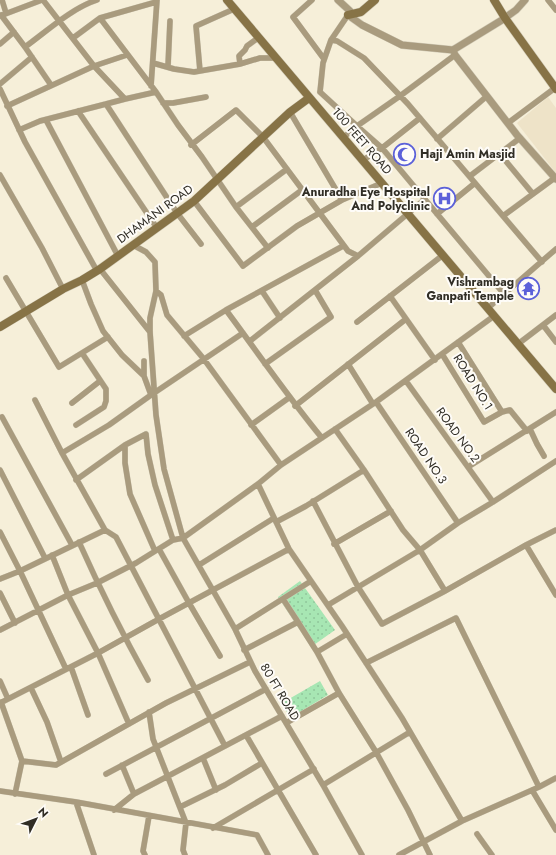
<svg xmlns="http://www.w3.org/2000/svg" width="556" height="855" font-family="Jost,sans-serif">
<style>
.built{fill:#eee3c8}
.park{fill:url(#park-dots)}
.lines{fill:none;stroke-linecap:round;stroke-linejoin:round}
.minor-casing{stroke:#d2ccb9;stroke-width:6}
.tertiary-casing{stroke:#d2ccb9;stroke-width:8}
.secondary-casing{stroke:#d2ccb9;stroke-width:9}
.minor{stroke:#a99b7e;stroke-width:5.5}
.tertiary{stroke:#a99b7e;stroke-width:7}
.secondary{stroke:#877346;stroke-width:8}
.labels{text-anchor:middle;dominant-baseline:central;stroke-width:4;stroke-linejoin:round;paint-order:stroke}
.street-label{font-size:12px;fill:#302d25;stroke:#fefcf8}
.poi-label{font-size:12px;font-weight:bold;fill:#302d25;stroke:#fefcf8;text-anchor:end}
</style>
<defs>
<pattern id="park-dots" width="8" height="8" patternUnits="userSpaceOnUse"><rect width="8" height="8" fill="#a7e6b3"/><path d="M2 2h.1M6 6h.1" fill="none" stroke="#90c69a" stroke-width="1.8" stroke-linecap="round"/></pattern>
</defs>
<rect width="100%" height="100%" fill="#f6efd9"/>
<!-- built -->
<path class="built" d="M548,97L556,108V173L517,123Z"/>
<!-- park -->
<path class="park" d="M300,581L335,630L311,647L278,597Z
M320,681L328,695L290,718L282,703Z"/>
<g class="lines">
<defs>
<path id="minor" d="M2,0L6,13
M43,0L94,66L125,99L106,104L177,213L201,244
M312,0L293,17L324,59
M548,0L556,10
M1,15L25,47L51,85
M0,16L42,0
M100,18L156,92L178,125L202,157L236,207L268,248
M73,38L100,18L156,2
M331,40L337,41L364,58L408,104L542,262
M0,44L14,32
M25,47C47,31 72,8 97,0
M153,63L174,69L194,72L240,64L239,56L245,50L247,46L258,38
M240,64L260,58H275
M168,66L170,21
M200,71L196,26L234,9
M0,84L32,57
M151,86L157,0
M0,89L25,142L97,271
M320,92L357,126L400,96L455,55
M320,92L323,63L331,40L348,15
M125,99L156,92
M163,103H173L206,97
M7,106L94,66L127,55
M78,111L157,228
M290,112L342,200L382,183
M420,118L382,148L504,294
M46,120L118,256
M508,123L555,88
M19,130L40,121L106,104
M344,137L357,126L382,148L363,160
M437,139L487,96
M191,145L236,110L263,137L348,251L358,256L425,199
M500,154L533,194
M0,175L42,248L63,289
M470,176L520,138
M194,201L243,266L297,226L342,200
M236,207L287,169
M437,214L475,183
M503,216L556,177
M252,227L302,190
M133,245L146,252L155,262L156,291L150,318V332L156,415L164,469L183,538L235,629L255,671L323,785L362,855
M100,269L150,332
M6,278L59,367L108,337
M156,291L161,295L167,315L203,358L281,465
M262,291L280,318
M390,296L435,360
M488,308L556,249
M226,310C258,353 288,397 322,438
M357,322L443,255
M543,325L556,342
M184,336L226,310L343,246
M250,341L358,256
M458,342L502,412L510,410L527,431
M518,344L556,315
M442,354L484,422L502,412
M265,364L331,317L315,290
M348,364L373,404
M144,376V361
M406,381L493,502
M154,393L243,333
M35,400L62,453L105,530
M376,402L458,523
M72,403L100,381
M295,406L406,319
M2,417L72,545
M76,425L104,407L106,401V389L82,353
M251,425L290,397
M335,429L364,470L403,530L420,550L445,591
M530,429L537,444L544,456
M125,445L146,434L148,454L155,485L173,540
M62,453L109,425L151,395L144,376L122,355L103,331L91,304L82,280
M468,467L556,412
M0,470L45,558
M76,480L125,445V463L130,494L155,551
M258,484L289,549L342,626L402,718L462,821L399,855
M313,501L358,587L382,624L445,591L526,545L556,530
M276,522L306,506L364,470
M0,532L20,571L66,669
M79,542C100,589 123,635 148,680
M334,544L391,511
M526,545L556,595
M159,549L189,603L220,656
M52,555L68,595L98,653L129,724
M199,565L274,518
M0,579L20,571L105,530L116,537L225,746
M0,593L15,623
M283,599L298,622
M328,605L420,550L458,523L493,502L556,461
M235,629L311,581
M0,630L68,595L97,583L136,563L173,540L183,538L258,484L281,465L376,402L494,316
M244,650L298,622L317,652L339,693L376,752L408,810L430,855
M317,652L347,634
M366,663L456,618L539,787
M71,667L88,715
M0,681L8,699
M31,688L47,722L61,762
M1,702L22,761
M0,703L98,653L159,619L289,549
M149,712L153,739L186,823L183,850L185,855
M286,723L339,693
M246,735L316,855
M203,758L216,790
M122,765L134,794
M106,774L266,689
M323,785L410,732
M532,790L556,830
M0,791L76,802L257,835L268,855
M15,794L22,761L56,765L166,703L250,662
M76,802L94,855
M180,807L225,785L262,763
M114,810L134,794L282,716
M462,821L539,787L556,778
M213,828L314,769
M477,834L492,855
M145,855L143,851L149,816"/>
<path id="tertiary" d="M338,0L350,11L348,15L362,25L402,45L453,50L502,20L516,10L525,0
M453,50L455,55L517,135L556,179"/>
<path id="secondary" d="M227,0L556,389
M494,0L505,18L556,89
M348,15L361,12L375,0
M0,327L63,289L82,280L100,269L194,201L290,112L309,98"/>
</defs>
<!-- minor casing -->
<use href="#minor" class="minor-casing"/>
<!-- tertiary casing -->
<use href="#tertiary" class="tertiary-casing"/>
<!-- secondary casing -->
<use href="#secondary" class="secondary-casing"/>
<!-- minor -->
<use href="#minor" class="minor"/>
<!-- tertiary -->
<use href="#tertiary" class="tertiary"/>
<!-- secondary -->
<use href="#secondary" class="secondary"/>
</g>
<!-- icons -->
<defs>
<symbol id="mosque-ring" viewBox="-11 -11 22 22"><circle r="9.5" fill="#fefcf8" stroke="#5c61d9" stroke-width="1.5"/><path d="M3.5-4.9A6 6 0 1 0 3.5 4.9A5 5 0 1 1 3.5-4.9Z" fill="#5c61d9"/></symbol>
<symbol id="hospital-ring" viewBox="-11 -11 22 22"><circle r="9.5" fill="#fefcf8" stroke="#5c61d9" stroke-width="1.5"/><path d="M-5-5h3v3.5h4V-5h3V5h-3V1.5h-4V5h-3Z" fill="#5c61d9"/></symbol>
<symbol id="temple-ring" viewBox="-11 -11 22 22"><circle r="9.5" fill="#fefcf8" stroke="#5c61d9" stroke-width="1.5"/><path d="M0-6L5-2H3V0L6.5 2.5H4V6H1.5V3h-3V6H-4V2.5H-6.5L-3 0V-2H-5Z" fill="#5c61d9"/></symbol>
</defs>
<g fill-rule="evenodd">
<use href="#mosque-ring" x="392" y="142" width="25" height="25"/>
<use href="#hospital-ring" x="432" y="186" width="25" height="25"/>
<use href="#temple-ring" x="516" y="276" width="25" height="25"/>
</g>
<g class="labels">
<!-- street labels -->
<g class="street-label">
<text transform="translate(362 141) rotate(49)">100 FEET ROAD</text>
<text transform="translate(155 214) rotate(-36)">DHAMANI ROAD</text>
<text transform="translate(473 382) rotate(58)">ROAD NO.1</text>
<text transform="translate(458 435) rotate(54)">ROAD NO.2</text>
<text transform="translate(426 456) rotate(56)">ROAD NO.3</text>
<text transform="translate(280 692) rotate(59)">80 FT ROAD</text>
</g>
<!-- poi labels -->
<g class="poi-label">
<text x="420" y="154" text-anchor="start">Haji Amin Masjid</text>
<text x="430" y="192">Anuradha Eye Hospital<tspan x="430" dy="14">And Polyclinic</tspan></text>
<text x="514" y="282">Vishrambag<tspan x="514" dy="14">Ganpati Temple</tspan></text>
</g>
</g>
<!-- north arrow -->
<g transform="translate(36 819) rotate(48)" stroke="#fefcf8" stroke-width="3" paint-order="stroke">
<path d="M0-3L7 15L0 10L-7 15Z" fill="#302d25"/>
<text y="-6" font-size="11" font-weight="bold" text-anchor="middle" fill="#302d25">N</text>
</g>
</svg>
